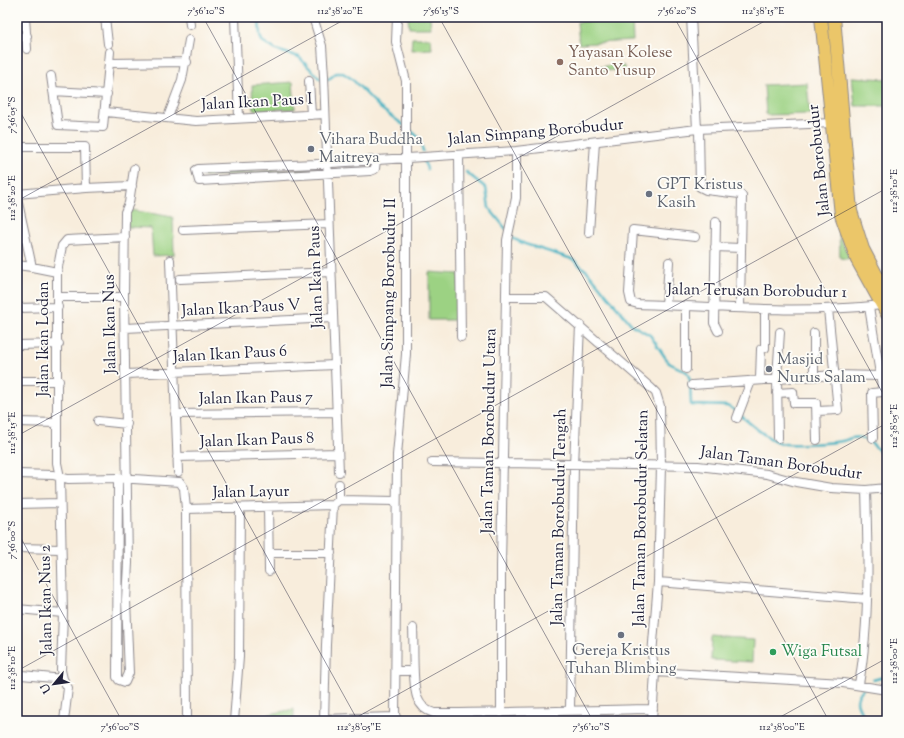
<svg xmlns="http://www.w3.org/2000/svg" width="904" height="738" font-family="'Sorts Mill Goudy',serif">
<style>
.green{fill:#9cd283;stroke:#5f7a5f}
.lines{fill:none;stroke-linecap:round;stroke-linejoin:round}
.stream{stroke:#47b3c3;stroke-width:2.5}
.minor-casing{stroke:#8d888c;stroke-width:10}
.primary-casing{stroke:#8d888c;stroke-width:14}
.minor{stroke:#fff;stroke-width:8}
.primary{stroke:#ebc669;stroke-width:12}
.ticks{fill:none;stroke:#22223b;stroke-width:1;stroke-opacity:0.45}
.education-dot{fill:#8d6e63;stroke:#fdfcf7;stroke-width:1.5}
.worship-dot{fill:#6b7280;stroke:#fdfcf7;stroke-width:1.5}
.leisure-dot{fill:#2e9e5b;stroke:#fdfcf7;stroke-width:1.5}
.labels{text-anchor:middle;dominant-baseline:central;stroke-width:3.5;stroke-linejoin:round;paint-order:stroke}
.education-label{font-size:16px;fill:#785e54;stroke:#fdfcf7;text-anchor:start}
.street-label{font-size:16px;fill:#22223b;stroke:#fdfcf7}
.worship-label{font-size:16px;fill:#5b616d;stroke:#fdfcf7;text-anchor:start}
.leisure-label{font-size:16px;fill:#27864d;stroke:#fdfcf7;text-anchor:start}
.neatline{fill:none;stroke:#22223b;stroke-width:1.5}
.ticks-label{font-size:10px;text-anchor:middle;fill:#22223b}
</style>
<rect width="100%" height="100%" fill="#fdfcf7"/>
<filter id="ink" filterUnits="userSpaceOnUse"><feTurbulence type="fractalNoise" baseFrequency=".025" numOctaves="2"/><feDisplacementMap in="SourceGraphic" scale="8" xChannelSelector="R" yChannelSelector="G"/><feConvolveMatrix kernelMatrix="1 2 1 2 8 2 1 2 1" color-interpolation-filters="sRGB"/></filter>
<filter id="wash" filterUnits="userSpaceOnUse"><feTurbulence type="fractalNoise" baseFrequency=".012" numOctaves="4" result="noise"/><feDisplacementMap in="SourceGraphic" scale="16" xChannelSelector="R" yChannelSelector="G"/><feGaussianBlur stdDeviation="0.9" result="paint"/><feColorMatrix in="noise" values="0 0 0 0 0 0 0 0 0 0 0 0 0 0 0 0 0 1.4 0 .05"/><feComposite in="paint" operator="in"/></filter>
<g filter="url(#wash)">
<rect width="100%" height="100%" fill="#f8eddc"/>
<!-- green -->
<path class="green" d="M408,17H430L431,28H409Z
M632,19L633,41L579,44L577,22Z
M412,38H431L432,49L411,50Z
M611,65L624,66V70L601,71L600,67Z
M852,77L887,79V106H855Z
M293,82L295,109L253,110L252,85Z
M807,83L810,114L766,115L764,85Z
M319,169L320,170L201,176V174Z
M131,210L173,217L174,255L153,256L151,228L128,227V213Z
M839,234L849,257L848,259L840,258Z
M429,272L459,274L458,320H429Z
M712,637L753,640L752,662L711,660Z
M294,709V721H257L270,714Z"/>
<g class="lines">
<!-- stream -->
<path class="stream" d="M259,17L260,35L262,41L276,50L299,57L320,79H329L336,73H343L352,79L380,108L405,126
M409,129L419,138L423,151
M424,161L427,169
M466,172L486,188L489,208L506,229
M510,235L512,238L525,244L572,259L588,272L632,325L650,335L669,363L687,372L690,380L691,404L692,405L728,406L733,409C748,421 762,436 780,443C789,446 832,443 842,441C845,441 848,439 851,438C867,434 883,452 887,465
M873,680L887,676
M863,689C851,703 860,707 867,721"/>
</g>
</g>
<g filter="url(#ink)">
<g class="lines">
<defs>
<path id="minor" d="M25,17L27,49
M105,17L108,44
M189,17L190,25
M235,17L239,118
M313,17L322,46L324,76L339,472
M691,17L697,129
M17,38L27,36
M109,63L187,62
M51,76L58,125L103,127L110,52
M309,81L311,115
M53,91L107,94
M106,112L196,121L325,114
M168,117L182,80L189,40
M699,129L700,187L706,190L740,194L742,196L740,308
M17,147H85L86,188L17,194
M459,155L461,337
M376,160L375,169L370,171L199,181L196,170L198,169L316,164L516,151L697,129L832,123
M86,188L132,186
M17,198L32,267L57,272V463L60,477L63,613L61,670L63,679L68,688L64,721
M716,222L714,323L718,331
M183,230L329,224
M589,233L595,142
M695,237L633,230L629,293L631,302L638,304C719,307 801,314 882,305
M715,247L741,248
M170,260L178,472
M17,265L32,267
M57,272L62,246L67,240L125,237
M180,279L331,272
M57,297H124
M506,297H546L651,388L656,393L660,406L661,466L658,582L652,655L655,672L652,721
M666,305L669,262
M869,307L883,392L872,393L873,438
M17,308L58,307
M125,328L333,318
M17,345L59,344
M686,369V306
M126,374L335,365
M814,376V333
M760,379L761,349L765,348V309
M17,381H59
M692,385L835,375L881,376
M777,393L793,392L794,403H816L817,440
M817,411L838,410L828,309
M175,414L336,412
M737,418L751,381
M98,421L127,424
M17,422L57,423
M778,438L777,378L780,332
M177,457L338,453
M432,462L698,466L767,474L796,482L831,488L866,490L887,488
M17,474L53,475L68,479L118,478L180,482L184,488L186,509L333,505L339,500L396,501
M118,478L117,677L119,680L125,682L129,673L126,600L128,563L124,297L125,212L129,203L134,169
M339,484V500
M17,504L59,503
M268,507L269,571
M186,509L187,721
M17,548L61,549
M269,553H331
M658,582L867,599
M17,609L63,613
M413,628C414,643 412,684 417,697C420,705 426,711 434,713C507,713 580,710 653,709
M396,671H408
M655,672L843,683L887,690
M22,675L63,679
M859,684C870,621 868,554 866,490
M570,709L574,465L580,325
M501,713V566L507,240L516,198V151
M324,719L396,717
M234,721L239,657L240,508
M324,721L326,645L333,505
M395,721L397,455L406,354V81L396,42L397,17"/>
<path id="primary" d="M821,17L841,215L857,260L887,314
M834,17L851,211L863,249L887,295"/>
</defs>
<!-- minor casing -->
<use href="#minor" class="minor-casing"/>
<!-- primary casing -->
<use href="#primary" class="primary-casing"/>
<!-- minor -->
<use href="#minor" class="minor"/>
<!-- primary -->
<use href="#primary" class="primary"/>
</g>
</g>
<!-- ticks -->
<path class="ticks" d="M203,17L593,721M439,17L829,721M674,17L887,401M17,106L358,721M17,201L349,17M17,436L772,17M17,531L122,721M17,671L887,188M350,721L887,423M773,721L887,658"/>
<!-- markers -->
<circle class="education-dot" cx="560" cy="62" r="4"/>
<g class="worship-dot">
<circle cx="311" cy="149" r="4"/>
<circle cx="649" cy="194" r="4"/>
<circle cx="769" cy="369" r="4"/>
<circle cx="621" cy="635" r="4"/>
</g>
<circle class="leisure-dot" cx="773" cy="652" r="4"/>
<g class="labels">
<!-- education labels -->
<g class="education-label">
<text x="568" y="53">Yayasan Kolese<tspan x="568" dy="18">Santo Yusup</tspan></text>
</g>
<!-- street labels -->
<g class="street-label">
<text transform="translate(257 103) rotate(-3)">Jalan Ikan Paus I</text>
<text transform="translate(536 133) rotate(-5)">Jalan Simpang Borobudur</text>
<text transform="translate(820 160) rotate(-96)">Jalan Borobudur</text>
<text transform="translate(317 277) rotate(-92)">Jalan Ikan Paus</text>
<text transform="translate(757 292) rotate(1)">Jalan Terusan Borobudur 1</text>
<text transform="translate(390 293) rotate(-89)">Jalan Simpang Borobudur II</text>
<text transform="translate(241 309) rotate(-3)">Jalan Ikan Paus V</text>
<text transform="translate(111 324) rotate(-91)">Jalan Ikan Nus</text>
<text transform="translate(44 339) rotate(-90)">Jalan Ikan Lodan</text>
<text transform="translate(230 355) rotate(-3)">Jalan Ikan Paus 6</text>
<text transform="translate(256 399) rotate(-1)">Jalan Ikan Paus 7</text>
<text transform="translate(490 431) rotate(-89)">Jalan Taman Borobudur Utara</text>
<text transform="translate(257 441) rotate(-2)">Jalan Ikan Paus 8</text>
<text transform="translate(781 464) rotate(8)">Jalan Taman Borobudur</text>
<text transform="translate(251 493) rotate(-1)">Jalan Layur</text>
<text transform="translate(560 517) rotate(-89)">Jalan Taman Borobudur Tengah</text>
<text transform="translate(642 518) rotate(-89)">Jalan Taman Borobudur Selatan</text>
<text transform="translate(47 600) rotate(-91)">Jalan Ikan Nus 2</text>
</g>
<!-- worship labels -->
<g class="worship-label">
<text x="319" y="140">Vihara Buddha<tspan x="319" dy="18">Maitreya</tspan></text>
<text x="657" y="185">GPT Kristus<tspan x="657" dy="18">Kasih</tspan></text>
<text x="777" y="360">Masjid<tspan x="777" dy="18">Nurus Salam</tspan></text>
<text x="621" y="651" text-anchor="middle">Gereja Kristus<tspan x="621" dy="18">Tuhan Blimbing</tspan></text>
</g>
<!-- leisure labels -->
<g class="leisure-label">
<text x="781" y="652">Wiga Futsal</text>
</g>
</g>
<!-- margin -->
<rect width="904" height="738" fill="none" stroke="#fdfcf7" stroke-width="44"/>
<!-- north arrow -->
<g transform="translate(54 684) rotate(241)" stroke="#fdfcf7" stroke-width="3" paint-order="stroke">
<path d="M0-3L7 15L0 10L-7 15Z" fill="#22223b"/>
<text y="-6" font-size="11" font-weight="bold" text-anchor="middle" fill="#22223b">U</text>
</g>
<rect x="22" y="22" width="860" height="694" class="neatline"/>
<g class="ticks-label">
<text x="206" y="14">7°56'10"S</text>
<text x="340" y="14">112°38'20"E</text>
<text x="441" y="14">7°56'15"S</text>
<text x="677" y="14">7°56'20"S</text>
<text x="763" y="14">112°38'15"E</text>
<text transform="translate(11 115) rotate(-90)" y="4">7°56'05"S</text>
<text transform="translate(893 191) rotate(-90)" y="4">112°38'10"E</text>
<text transform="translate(11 198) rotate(-90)" y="4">112°38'20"E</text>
<text transform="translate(893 426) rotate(-90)" y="4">112°38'05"E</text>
<text transform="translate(11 433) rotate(-90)" y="4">112°38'15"E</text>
<text transform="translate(11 540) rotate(-90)" y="4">7°56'00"S</text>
<text transform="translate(893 661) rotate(-90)" y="4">112°38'00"E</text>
<text transform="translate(11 668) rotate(-90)" y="4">112°38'10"E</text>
<text x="120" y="730">7°56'00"S</text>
<text x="359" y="730">112°38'05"E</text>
<text x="591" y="730">7°56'10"S</text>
<text x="782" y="730">112°38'00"E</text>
</g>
</svg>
